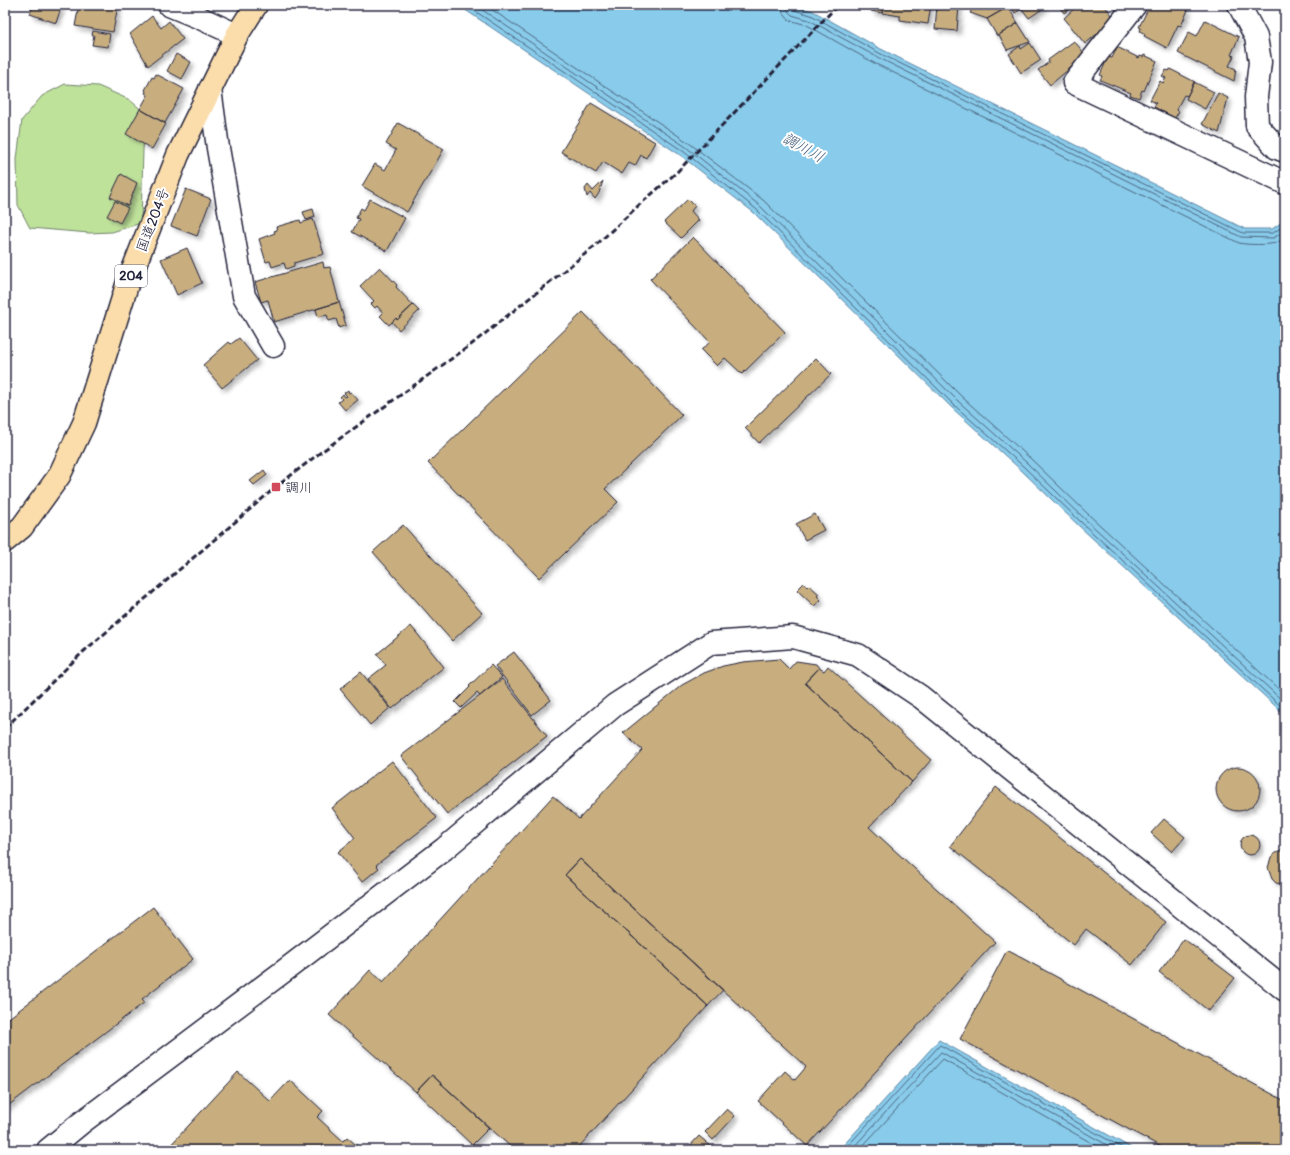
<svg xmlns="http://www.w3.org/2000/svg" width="1290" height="1155" font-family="Pangolin,'Klee One',sans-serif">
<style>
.green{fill:#bfe29b;stroke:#70826b}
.water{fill:#89cbea;stroke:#6087a4}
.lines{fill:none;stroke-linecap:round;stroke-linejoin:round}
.shore{stroke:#4b6681;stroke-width:1}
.building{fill:#c8ae7f;stroke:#22223b;filter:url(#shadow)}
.minor-casing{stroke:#22223b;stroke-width:25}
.highway-casing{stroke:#22223b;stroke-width:25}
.minor{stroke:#fff;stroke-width:22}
.highway{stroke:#faddab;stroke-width:22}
.rail{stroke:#22223b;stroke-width:3;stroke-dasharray:6 3;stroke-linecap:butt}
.poi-dot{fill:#d1495b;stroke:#fff;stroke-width:1.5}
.labels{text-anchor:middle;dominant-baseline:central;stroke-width:4;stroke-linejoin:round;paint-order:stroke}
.shield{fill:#fff;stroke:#646476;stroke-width:1}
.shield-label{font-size:13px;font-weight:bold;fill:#22223b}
.street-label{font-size:14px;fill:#22223b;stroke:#fff}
.poi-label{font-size:14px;fill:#22223b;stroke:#fff;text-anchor:start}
.water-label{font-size:15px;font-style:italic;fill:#465d78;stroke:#fff}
</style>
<defs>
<filter id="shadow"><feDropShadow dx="3.5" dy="3.5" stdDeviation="2" flood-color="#0004"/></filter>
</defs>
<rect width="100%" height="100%" fill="#fff"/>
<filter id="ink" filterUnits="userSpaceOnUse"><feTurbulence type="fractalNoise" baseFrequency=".025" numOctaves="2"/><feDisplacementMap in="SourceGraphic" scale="8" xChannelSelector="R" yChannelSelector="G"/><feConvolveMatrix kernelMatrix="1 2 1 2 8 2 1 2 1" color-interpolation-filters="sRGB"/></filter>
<g filter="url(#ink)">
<!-- green -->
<path class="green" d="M65,84L98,86L130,100L146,114L143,150L141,223L112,232L89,233L30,228L18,205L17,159L22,120L42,96Z"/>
<!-- water -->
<path class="water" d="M458,5H789L813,11L881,49L1245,229H1272L1285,220V715L1079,526L1021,470L952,408L753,212L680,155Z
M939,1040L1135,1150H839Z"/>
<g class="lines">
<!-- shore -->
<path class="shore" d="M466,5L683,151L756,209L954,405L1024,467L1082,523L1285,710
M475,5L686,147L759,205L958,401L1027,463L1085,519L1285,703
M485,5L689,143L763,200L962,397L1031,459L1089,515L1285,695
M781,5L783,13L789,20L807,25L874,63L1239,243C1247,245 1268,245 1276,243C1279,242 1282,240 1285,238
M787,5L788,11L792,15L809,20L877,57L1241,237L1273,238L1285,231
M792,5L794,10L811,15L879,53L1243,233H1273L1285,225
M844,1150L940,1045L1126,1150
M851,1150L941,1052L1116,1150
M859,1150L943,1059L1104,1150"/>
</g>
<!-- building -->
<path class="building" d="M33,5H52L61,8L56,23L30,14Z
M79,5H118L113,32L75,26Z
M868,5H884L882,13L871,11L872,8Z
M884,5H931L928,24L900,20V16L882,13Z
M937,5H959L957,31L935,29Z
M974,5H1007L1008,7L987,19L970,13Z
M1010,5H1028L1015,13Z
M1028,5H1042L1044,8L1029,18L1022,9Z
M1063,5H1075L1064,13L1060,8Z
M1078,5H1104L1115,19L1085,44L1064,18Z
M1150,5H1179L1188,10L1181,26L1178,25L1167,48L1144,36L1145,34L1140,31L1141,28L1139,27Z
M1008,7L1018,23L997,36L987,19Z
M152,16L161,28L169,21L183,39L148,66L130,34Z
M1205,20L1239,37L1231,55L1234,56L1229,66L1236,69L1234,81L1178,53L1189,32L1197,36Z
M1018,23L1030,42L1007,50L999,35Z
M93,31L110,34L108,47L92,45L94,35H92Z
M1074,41L1086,55L1050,85L1038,70L1049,62L1048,60Z
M1030,43L1041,60L1021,73L1009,54L1020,46L1021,49Z
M1117,47L1139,58L1140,56L1143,57L1144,55L1157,61L1144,91L1142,90L1139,98L1130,95L1131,93L1100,80L1102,76L1100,75L1108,57L1112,58Z
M176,54L191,62L182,79L167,71Z
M1170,69L1195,82L1187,96L1184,95L1176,110L1179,111L1175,118L1154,107L1156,103L1150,100L1160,81L1163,83L1166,78L1162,76L1166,70L1169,71Z
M156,74L184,89L165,123L140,109L148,95L145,93L146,91L145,90L152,77L154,78Z
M1194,82L1214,92L1205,109L1186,99Z
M1218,93L1228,98L1219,133L1202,124Z
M591,103L655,142L646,158L641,155L635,166L629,163L622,174L603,162L596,173L561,152Z
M140,109L166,124L152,149L126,134Z
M398,123L444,149L407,212L362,186L375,164L385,170L396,150L386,144Z
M121,174L137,183L128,206L110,197Z
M603,181L599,193L595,199L590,193L587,197L585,189L588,185L593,191Z
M186,189L211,199L197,236L171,226Z
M370,199L405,218L387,251L352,232L359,219L356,218L361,208L364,210Z
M688,199L695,206L691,211L699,220L681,238L664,222Z
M115,201L128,208L120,223L107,216Z
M313,209L315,217L306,220L303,212Z
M313,219L324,254L294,263V266L286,269L284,263L272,267L270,261L266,262L259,239L275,233L274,231L277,230L276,227L300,220L301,223Z
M693,237L785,332L742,374L725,358L717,366L701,350L710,342L650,279Z
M187,248L202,283L177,295L161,259Z
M323,262L324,268L330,267L339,302L274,322L268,300L261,302L255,282Z
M380,267L397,285L396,287L413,305L397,320L396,318L389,325L380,316L383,313L377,306L375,308L371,304L374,301L360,286Z
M339,302L346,325L339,328L336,319L329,321L327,315L318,317L316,309Z
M413,305L419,311L399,330L392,322L396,318L397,320Z
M583,312L682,415L605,489L618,502L539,578L428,463Z
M239,338L257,360L222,388L203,365L229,342L231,344Z
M816,358L831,374L759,443L745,428Z
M348,390L349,393L351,392L358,400L345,410L338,402L342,399L340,397L343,394L345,397L347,396L344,393Z
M264,470L267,475L254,485L250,481Z
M815,514L824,530L805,540L796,524Z
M403,525L482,613L452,641L373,552Z
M804,583L807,587L809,585L819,594L817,596L821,600L814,606L797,590Z
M411,626L444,667L392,709L368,679L386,665L377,654Z
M514,652L551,700L532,715L495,666Z
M779,659L789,669L796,661L816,664L819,668L805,683L912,782L869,827L995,942L807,1146L758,1101L785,1071L795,1080L806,1067L580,859L565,875L708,1006L576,1150H514L432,1075L416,1092L329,1015L370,970L383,982L553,796L579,819L642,750L623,733L682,685L704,673L723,666L743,662Z
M491,665L502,677L480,696L477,693L461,708L455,702L470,687L469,686Z
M828,666L931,760L912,782L805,683L819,668L824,671Z
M361,672L390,708L370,725L340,689Z
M502,679L547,736L447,814L401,756Z
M392,761L437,818L376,865L379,868L362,882L338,852L355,838L332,808Z
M1216 789a22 22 0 1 1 44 0a22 22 0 1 1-44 0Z
M996,787L1166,922L1132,965L1086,929L1074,945L950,846Z
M1164,819L1185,837L1172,852L1151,833Z
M1240 845a10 10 0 1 1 20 0a10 10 0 1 1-20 0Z
M1281,851H1285V885L1276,883L1272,879L1268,868L1271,857L1276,853Z
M580,859L723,990L708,1006L565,875Z
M153,907L193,959L142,999L145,1002L5,1108V1021Z
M1184,939L1235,978L1209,1011L1159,972Z
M1007,950L1285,1101V1150H1167L960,1039Z
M238,1072L270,1101L290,1080L323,1111L317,1117L343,1141L347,1137L362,1150H166Z
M432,1075L489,1128L472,1145L416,1092Z
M727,1109L735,1116L713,1140L705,1132Z
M699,1136L712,1147L710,1150H686Z"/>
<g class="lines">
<defs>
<path id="minor" d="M169,5L198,17L237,35
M1135,5L1074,83L1285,183
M1239,5L1256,37L1260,62L1256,97L1257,126L1277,148L1285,151
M210,89L218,148L244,296L273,346
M48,1150L81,1123L284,971L444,849L615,705L711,643L793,637L858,655L921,697L1285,990"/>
<path id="highway" d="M5,541L22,527L59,476L84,423L127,285L178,155L237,35L256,5"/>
</defs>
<!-- minor casing -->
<use href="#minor" class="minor-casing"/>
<!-- highway casing -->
<use href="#highway" class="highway-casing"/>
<!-- minor -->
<use href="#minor" class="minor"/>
<!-- highway -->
<use href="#highway" class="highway"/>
<!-- rail -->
<path class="rail" d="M5,728L83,652L276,487L321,452L472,344L595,246L638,206L677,172L838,5"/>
</g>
</g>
<!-- markers -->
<rect class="poi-dot" x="271" y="482" width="10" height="10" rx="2"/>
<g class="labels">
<!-- shield labels -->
<rect class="shield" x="115" y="265" width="32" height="22" rx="3"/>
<g class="shield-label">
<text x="131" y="276">204</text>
</g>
<!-- street labels -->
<g class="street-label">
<text transform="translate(153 220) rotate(-69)">国道204号</text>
</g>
<!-- poi labels -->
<g class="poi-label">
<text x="285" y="487">調川</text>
</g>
<!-- water labels -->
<g class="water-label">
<text transform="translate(803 148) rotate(29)">調川川</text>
</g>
</g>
<!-- margin -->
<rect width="1290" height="1155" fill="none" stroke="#fff" stroke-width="20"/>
<rect x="10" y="10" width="1270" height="1135" fill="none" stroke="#22223b" stroke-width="1.5" filter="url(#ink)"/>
</svg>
